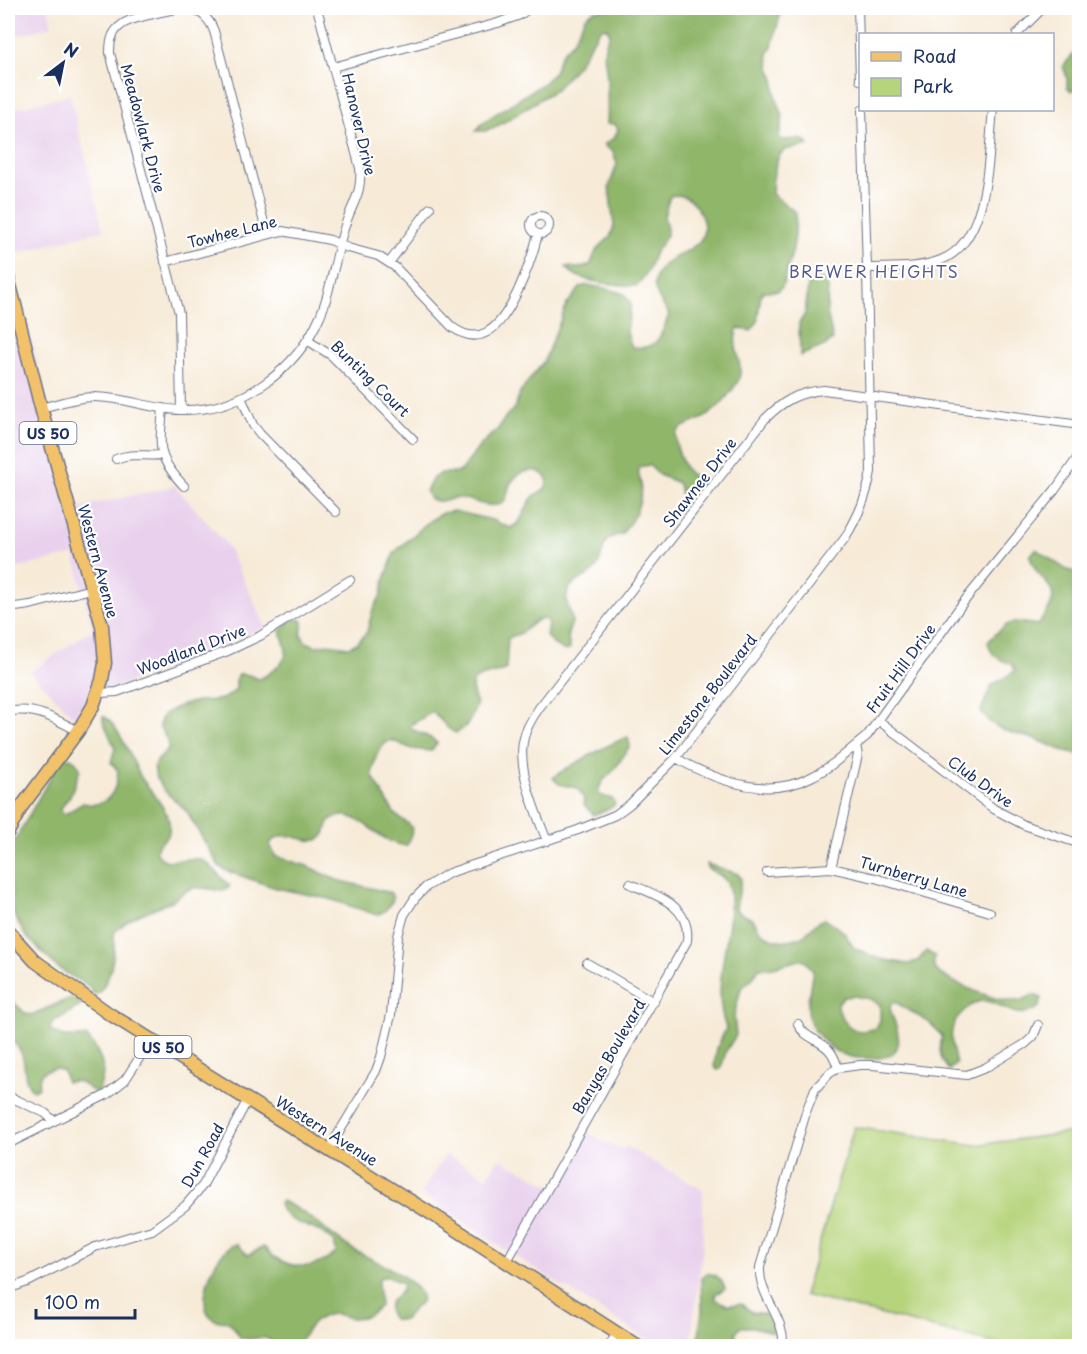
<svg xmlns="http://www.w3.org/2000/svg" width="1087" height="1354" font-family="'Playpen Sans',sans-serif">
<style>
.built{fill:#e9d1ed}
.green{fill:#b6d47b;stroke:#68826c;stroke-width:1.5}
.forest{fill:#90b66b;stroke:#567264;stroke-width:1.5;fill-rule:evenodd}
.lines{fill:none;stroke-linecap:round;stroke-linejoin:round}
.street-casing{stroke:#687189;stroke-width:10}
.primary-casing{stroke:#687189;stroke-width:15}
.street{stroke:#fff;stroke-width:8}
.primary{stroke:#f2c26a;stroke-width:12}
.labels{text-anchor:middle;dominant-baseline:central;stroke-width:4.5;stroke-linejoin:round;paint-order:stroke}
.shield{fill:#fff;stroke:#5f6d8e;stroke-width:1.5}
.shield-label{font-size:14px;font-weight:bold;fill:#1b2f5e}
.street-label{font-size:15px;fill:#1b2f5e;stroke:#fff}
.neighbourhood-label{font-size:16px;letter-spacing:1.5px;fill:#565b8e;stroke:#fff}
</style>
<rect width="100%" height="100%" fill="#fff"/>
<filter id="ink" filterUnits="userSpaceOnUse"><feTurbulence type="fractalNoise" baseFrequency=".0167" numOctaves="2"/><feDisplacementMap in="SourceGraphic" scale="12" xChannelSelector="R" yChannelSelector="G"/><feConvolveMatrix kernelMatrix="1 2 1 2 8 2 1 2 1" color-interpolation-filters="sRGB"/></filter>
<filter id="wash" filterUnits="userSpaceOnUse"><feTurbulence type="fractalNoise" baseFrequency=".008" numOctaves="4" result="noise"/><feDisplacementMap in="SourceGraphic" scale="24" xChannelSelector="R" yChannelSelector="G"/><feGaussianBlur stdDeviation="1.35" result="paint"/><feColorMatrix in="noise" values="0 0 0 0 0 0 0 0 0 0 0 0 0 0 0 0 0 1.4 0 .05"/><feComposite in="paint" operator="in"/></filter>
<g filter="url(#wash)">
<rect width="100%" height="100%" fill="#f7ebd8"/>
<!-- built -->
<path class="built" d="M8,8H48L52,26L8,38Z
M70,95L103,230L8,256L77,508L175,486L227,545L266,627L112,689L80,723L30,672L93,629L74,555L8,570V110Z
M586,1132L618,1149L627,1147L703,1190V1247L690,1346H658L504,1249L421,1193L446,1154L487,1178L499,1158L555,1188Z"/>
<!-- green -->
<path class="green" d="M1079,1123V1346H1004L804,1295L854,1127L975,1145L1075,1132Z"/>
<!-- forest -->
<path class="forest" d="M612,8H782L772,46L768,54L770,68L774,77L776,97L783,116L779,137L783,140C792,140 804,136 809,145C804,147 789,148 785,150C774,155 772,184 772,194L795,212C798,239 790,262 782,287L778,291H764L761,294L757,323L751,331L738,328C729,345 747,366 737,383C730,394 717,410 705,417C680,430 668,424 681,459C686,472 689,476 703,478L705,487L696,498L688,501L681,495L679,485L676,482L659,475L649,465L639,467C637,474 641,479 641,486C642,505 633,520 621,535C598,536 607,553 596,568C589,579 569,580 567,595C565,604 572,613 572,622C571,626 568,631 568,635C568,640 569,645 570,649L565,651L553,644L546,636L548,623L545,619L537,620L521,633L508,638L506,669C488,679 461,671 477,703C472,717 469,727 456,733C446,731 441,717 432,712L412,724L411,728C419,734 431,736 437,743L431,751L412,749L391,740C376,747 375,760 372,775L394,813C406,826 419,820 407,845C379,848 358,802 330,820C327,824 327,830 325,834C313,853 285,822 270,844L275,856L307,866L337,880L391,893L393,900L385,911L377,915L330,899L276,888L227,871L219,866L187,812L165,791L156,778L154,767L158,760L168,750V741L159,726L163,715C173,708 188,702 200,701C216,700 224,702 236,689V678L240,674L249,675L258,679C266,677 285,663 286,654C287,647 282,637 280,630L293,619L302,620L303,623L301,635L306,642L316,646L328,644L349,647L357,643L367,632L372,612L382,593L384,582L394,553L429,521L442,513L454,511L492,520L510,528C524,522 524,508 533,497C540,490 546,492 548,480C538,465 520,469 510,484C507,491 508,502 499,504C484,509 472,498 458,498C453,497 448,501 444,501C439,502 434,500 430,499L426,491L433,478L441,473H457L462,470L481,444L498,429L506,416L515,408L520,392L544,361L567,304L581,287L587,285L609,289L624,294L631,303L627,333L632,347C658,351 662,335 669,314C663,304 652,292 655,280C660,251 712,255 703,221C701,214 697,207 691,201C685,196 678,194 670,196L664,216L667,229V235L654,254L648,271L637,286C617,285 577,283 566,267L578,268L590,265L597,249L610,237L614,226L609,187L617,164L613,152L605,146V144L615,137L618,129L615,124H607C608,110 607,95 607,81C607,61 599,54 610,34L608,29L603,27L598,32L577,66L555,90L499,125L485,131H476L483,122L544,83L554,72L561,54L573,41L586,16L594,11Z
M1079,43V82L1074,90L1071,91L1067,87V78L1063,66L1073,55Z
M820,277L825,282L828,287L827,312L833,340C821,350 814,349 800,356L799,323L805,314L808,285L811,280Z
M1036,549L1067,570L1076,572L1079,570V754C1063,753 1050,744 1034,739C1014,733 992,731 981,711L991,686L1015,671L1011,663C999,661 990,654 988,642C1006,622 1011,619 1037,625C1073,585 1037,587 1030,556Z
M103,716C120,725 132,762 142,779C151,792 166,807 169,822C170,827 169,832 168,836L159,844L156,850C162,871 187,854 202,860C212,864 221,879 230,886L223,891C213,890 199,885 190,889C183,891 177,899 170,902C149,911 131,915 114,933C115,954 112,977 98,994C92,995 91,991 89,986L59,969L25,935L8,904V853L60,760L64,757C72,758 77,760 80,769L70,796L60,809L62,813L65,814L83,803C106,809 117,793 118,771L111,762L115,748L103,721Z
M628,737L630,746C625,753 621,760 616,767C609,777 597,781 599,795L613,799L615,804L612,807L594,815L584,805L583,796L577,788L559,784L553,778C563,769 574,765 585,758C600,750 611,743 628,737Z
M707,864L738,874L741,879L740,888L736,907L737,911L754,920C761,940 783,945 802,936C810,931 815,921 825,919L844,932L854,948L880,959L908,964L918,961L926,951L935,956C934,960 932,966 936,970C946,981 994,1000 1010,1001C1019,1002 1026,999 1033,995L1042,998L1039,1007C1018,1023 1005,1005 987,1001C980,1000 975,1003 970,1006C946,1023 950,1038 956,1064L949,1070C939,1059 939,1050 942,1036L930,1023L895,1002L891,1004L890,1008C893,1020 902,1036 897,1048C891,1063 854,1059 842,1054C832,1051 817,1035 812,1026C804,1011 810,987 813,971L805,960H800L769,968H759L752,979L741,988L734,1016L736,1035L726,1051L721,1069L717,1070L714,1066L717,1048L726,1028C713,993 725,957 729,922C730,910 732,896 728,885C725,876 714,872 707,868ZM854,996L870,999L880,1005V1020L876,1028C871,1029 865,1031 861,1031C847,1030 838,1015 838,1003L844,997Z
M8,997L25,1013L31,1015L71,998L77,1000L81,1004L79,1007C68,1011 67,1017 53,1021L50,1030L63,1037H87C101,1053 109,1073 97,1092C83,1090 88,1078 66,1082L63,1071L55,1068L44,1071L40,1076L38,1088L33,1090C17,1077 34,1055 8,1038Z
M282,1201C309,1213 328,1234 352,1249C376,1263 407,1271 422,1296L421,1302L403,1320H394C384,1309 389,1300 401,1292L403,1284L389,1277H381L378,1282L380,1306C372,1314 361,1320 350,1318C345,1317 340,1315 336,1314C317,1313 305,1331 298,1346H273L269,1339C259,1335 252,1341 241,1338L229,1322C224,1321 215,1322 211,1317C194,1302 216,1247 237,1244L248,1255L264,1247C268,1250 270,1255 274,1257C295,1270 316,1270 336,1253C337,1223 283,1231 279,1203Z
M707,1273C717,1275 722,1279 725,1289L715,1294L716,1300L728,1305L742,1304L751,1312L766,1314L774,1323L773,1332L752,1327H740L735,1333L741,1346H698L702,1310L701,1278Z"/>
</g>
<g filter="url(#ink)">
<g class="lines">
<defs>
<path id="street" d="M858,8L860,80
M1017,34L1043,8
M333,67L498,23L520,15L529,8
M531 225a9 9 0 1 1 18 0a9 9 0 1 1-18 0Z
M165,262L282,231L330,240L348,248L378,256L395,267L452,327C463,335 475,339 487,332C511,320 532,259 538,234
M389,263L430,208
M867,268C892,267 918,269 941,260C990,241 988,154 993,110
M307,340L332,356L413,439
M241,397L253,425L260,434L336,512
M41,408C58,404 76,397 94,397C123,397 151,409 180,410C240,412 297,370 320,316C327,301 330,284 334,268C338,252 341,235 347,220C355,199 362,191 360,168L317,8
M163,408C160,447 155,455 184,486
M181,410L179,313L110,53C110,43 111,34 119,27C127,19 139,18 149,15C175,8 202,0 214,31L267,234
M116,459C132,452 145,457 162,455
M8,608L30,605L91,589
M99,693L117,692L228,651L260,636L350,580
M8,712C33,706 56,719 78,731
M878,720L994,809L1024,825L1080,844
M676,758C716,781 767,800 811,777C828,769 842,757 856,745
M547,841C536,813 518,771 523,742C525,729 532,718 539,708L765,419C783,401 798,392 824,390L1080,425
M831,868L875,878L990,912
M767,872L831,868L858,755L856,745L867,736L962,604L1055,490L1080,454
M587,963L654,1002
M798,1024C804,1038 819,1039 829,1050C834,1055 836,1062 838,1068
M8,1096L45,1113L54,1121
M8,1144L106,1095L125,1080L151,1040
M329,1149L376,1071L381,1057L391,1015L398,936L404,915L415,898L426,887L449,873L578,830L615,815L630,804L676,758L845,538C859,515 866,498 871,472L867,268L862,110
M507,1261L687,941C691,905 656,895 630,884
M8,1289L30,1281L95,1247L152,1230L185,1206L203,1185L248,1099
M609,1346L617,1333
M783,1346C786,1318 758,1296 760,1267L807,1109L815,1089L830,1073L838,1068L860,1065H872L967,1075L985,1068L1025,1044L1033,1037L1038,1025"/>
<path id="primary" d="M8,277L41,408L102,626L105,663L102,680L93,706L78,731L22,806L8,832
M8,931L35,961L108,1013L443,1221L637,1346"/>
</defs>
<!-- street casing -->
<use href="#street" class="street-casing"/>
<!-- primary casing -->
<use href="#primary" class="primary-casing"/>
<!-- street -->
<use href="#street" class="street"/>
<!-- primary -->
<use href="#primary" class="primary"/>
</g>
</g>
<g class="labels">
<!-- shield labels -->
<g class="shield">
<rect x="19.5" y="422" width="57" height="22" rx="4.5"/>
<rect x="134.5" y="1036" width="57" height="22" rx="4.5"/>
</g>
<g class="shield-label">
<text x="48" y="433">US 50</text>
<text x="163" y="1047">US 50</text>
</g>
<!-- street labels -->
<g class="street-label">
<text transform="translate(360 124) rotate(77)">Hanover Drive</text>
<text transform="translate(144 128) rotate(75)">Meadowlark Drive</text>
<text transform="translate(232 231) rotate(-14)">Towhee Lane</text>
<text transform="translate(371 378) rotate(44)">Bunting Court</text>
<text transform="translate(699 482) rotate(-52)">Shawnee Drive</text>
<text transform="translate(99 561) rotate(75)">Western Avenue</text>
<text transform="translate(191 649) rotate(-21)">Woodland Drive</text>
<text transform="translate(900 668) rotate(-54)">Fruit Hill Drive</text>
<text transform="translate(707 694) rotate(-52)">Limestone Boulevard</text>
<text transform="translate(981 781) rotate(36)">Club Drive</text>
<text transform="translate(914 876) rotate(16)">Turnberry Lane</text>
<text transform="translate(608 1056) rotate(-60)">Banyas Boulevard</text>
<text transform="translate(327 1130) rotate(32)">Western Avenue</text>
<text transform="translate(202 1155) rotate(-61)">Dun Road</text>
</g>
<!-- neighbourhood labels -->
<g class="neighbourhood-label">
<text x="874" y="271">BREWER HEIGHTS</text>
</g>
</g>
<!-- margin -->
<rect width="1087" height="1354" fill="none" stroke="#fff" stroke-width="30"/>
<!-- legend -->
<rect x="859" y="33" width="195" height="78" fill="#ffffff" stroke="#a4acbf" stroke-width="1.5"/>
<rect x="871" y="52" width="30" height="9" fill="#f2c26a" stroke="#a4acbf" stroke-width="1.5"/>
<text x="913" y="63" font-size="18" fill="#1b2f5e">Road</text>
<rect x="871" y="78" width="30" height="18" fill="#b6d47b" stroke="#a4acbf" stroke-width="1.5"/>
<text x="913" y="93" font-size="18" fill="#1b2f5e">Park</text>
<!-- north arrow -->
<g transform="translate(63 63) rotate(32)" stroke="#ffffff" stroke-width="4.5" paint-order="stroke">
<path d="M0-4.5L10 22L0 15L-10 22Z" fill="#1b2f5e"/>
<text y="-9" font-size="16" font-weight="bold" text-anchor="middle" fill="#1b2f5e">N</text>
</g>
<!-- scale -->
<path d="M36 1309v9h99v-9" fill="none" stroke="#1b2f5e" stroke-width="3"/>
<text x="45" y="1309" font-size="18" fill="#1b2f5e" stroke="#ffffff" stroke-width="4.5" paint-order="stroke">100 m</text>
</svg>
